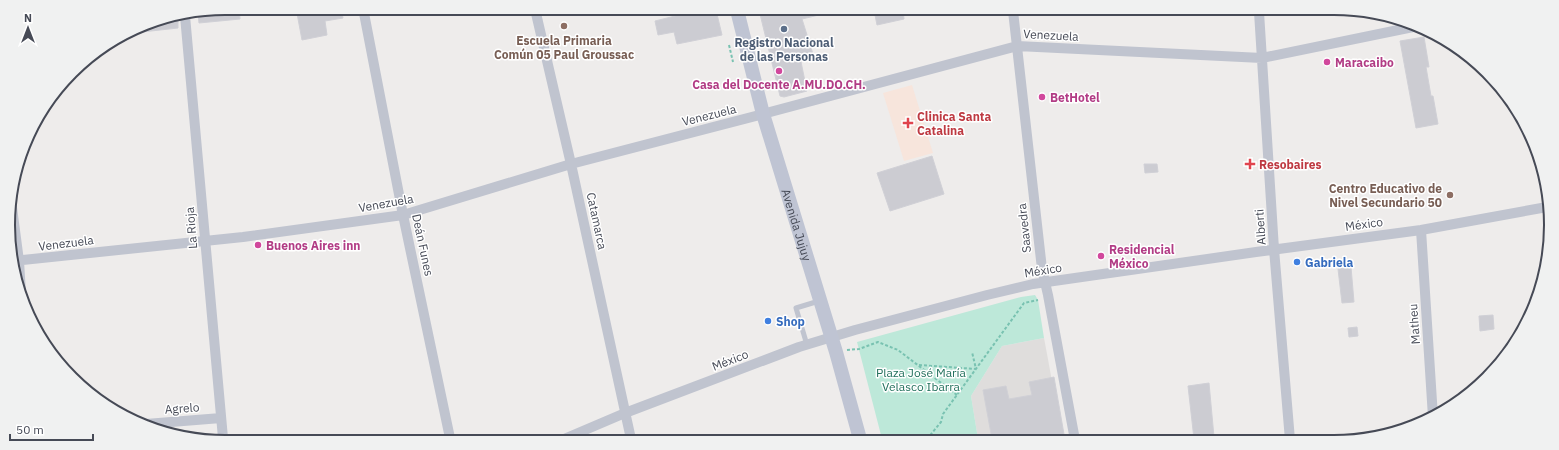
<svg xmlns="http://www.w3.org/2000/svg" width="1559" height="450" font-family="'IBM Plex Sans',sans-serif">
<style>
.education{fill:#dfdddc}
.medical{fill:#f7e5dc}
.green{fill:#bde8d9}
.building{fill:#ccccd2;stroke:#d0d0d6}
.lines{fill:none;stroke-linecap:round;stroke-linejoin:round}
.path{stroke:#79c2b1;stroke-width:2;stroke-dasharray:3 2;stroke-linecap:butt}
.service{stroke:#c0c4cf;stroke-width:5}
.minor{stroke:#c0c4cf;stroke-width:10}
.secondary{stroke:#bfc4d3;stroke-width:14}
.education-dot{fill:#8d6e63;stroke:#fff;stroke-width:1.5}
.service-dot{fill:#5c6f8a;stroke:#fff;stroke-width:1.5}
.hotel-dot{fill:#d1479c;stroke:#fff;stroke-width:1.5}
.health-dot{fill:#e0444e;stroke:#fff;stroke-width:1.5}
.shop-dot{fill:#3f7fe0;stroke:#fff;stroke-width:1.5}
.labels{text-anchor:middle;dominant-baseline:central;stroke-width:3;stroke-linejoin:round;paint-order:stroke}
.street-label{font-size:12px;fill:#464a56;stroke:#fff}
.education-label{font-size:12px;font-weight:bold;fill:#785e54;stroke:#fff}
.service-label{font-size:12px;font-weight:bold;fill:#4e5e75;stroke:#fff}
.hotel-label{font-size:12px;font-weight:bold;fill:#b23c85;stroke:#fff;text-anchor:start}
.health-label{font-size:12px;font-weight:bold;fill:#be3a42;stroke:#fff;text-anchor:start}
.shop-label{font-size:12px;font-weight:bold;fill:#366cbe;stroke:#fff;text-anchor:start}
.park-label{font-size:12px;fill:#206f5b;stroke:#fff}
.rim{fill:none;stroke:#464a56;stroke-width:2}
</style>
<rect width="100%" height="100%" fill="#eeeceb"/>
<!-- education -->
<path class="education" d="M1044,338L1063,440L978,439L971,396L1002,346Z"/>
<!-- medical -->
<path class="medical" d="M912,85L933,153L904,161L883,93Z"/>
<!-- green -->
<path class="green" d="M1035,295L1038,300L1044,338L1002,346L971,396L978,439H882L857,342L1021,297Z"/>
<!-- building -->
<path class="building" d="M225,8H239L240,19L199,23L198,13Z
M296,8H341L343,18L325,21L327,35L302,40Z
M678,10H716L722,35L677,44L674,32L658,35L655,21L679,15Z
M759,10H823V14L802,19L813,54L800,57L807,91L784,97L780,96Z
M874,10H903L904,19L877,25Z
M178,17V28L133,33L132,31L142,24Z
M1424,37L1429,67H1426L1431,96H1433L1438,124L1416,128L1400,41Z
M932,156L944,194L890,211L877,173Z
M1144,164H1157L1158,172L1145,173Z
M1351,267L1354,302L1342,303L1338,269Z
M1493,315L1494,329L1480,331L1479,316Z
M1357,327L1358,336L1349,337L1348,328Z
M1054,377L1065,440L992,439L983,390L1006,386L1009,399L1032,395L1029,382Z
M1209,383L1214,437L1194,439L1188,386Z"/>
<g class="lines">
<!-- path -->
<path class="path" d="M729,45L733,62
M847,350L859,349L878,342L898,350L957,395
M919,365L976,369L972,352
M927,439L941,422L943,414L1024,303L1038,300
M951,439H952"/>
<!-- service -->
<path class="service" d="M807,345L796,308L819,301"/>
<!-- minor -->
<path class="minor" d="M363,8L403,215L450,438
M535,9L571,164L631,439
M1013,11L1042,269L1048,295L1075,440
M1259,12L1274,249L1290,440
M185,16L223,438
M11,200L19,261L21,293
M1421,230L1433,417
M13,261L243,237L403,215L571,164L763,114L1017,46L1262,58L1413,27
M146,424L221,418
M564,439L625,413L799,347L855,330L987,295L1033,284L1256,252L1421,230L1547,207"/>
<!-- secondary -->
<path class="secondary" id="s1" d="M737,10L763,114L836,352L860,439"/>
</g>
<!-- markers -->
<g class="education-dot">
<circle cx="564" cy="26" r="4"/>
<circle cx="1450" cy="195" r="4"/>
</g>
<circle class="service-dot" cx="784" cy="29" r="4"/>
<g class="hotel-dot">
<circle cx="1327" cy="62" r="4"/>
<circle cx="779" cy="71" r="4"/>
<circle cx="1042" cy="97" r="4"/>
<circle cx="258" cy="245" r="4"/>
<circle cx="1101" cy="256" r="4"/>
</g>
<g class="health-dot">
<path d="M906 117h4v4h4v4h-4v4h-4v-4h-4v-4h4z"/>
<path d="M1248 158h4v4h4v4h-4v4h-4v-4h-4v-4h4z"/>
</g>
<g class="shop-dot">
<circle cx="1297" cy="262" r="4"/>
<circle cx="768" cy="321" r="4"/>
</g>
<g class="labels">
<!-- street labels -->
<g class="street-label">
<text transform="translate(1051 35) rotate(3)">Venezuela</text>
<text transform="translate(709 115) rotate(-14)">Venezuela</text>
<text transform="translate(386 203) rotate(-10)">Venezuela</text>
<text transform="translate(597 221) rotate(78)">Catamarca</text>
<text transform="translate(1364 224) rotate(-8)">México</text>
<text stroke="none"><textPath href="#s1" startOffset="223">Avenida Jujuy</textPath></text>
<text transform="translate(1260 227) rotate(-94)">Alberti</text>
<text transform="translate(191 228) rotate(-95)">La Rioja</text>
<text transform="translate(1024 228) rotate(-96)">Saavedra</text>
<text transform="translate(66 243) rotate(-7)">Venezuela</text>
<text transform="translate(423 245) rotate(78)">Deán Funes</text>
<text transform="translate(1043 270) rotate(-9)">México</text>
<text transform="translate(1414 324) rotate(-94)">Matheu</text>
<text transform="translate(730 360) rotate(-21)">México</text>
<text transform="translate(182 408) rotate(-4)">Agrelo</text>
</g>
<!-- education labels -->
<g class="education-label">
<text x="564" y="40">Escuela Primaria<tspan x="564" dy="14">Común 05 Paul Groussac</tspan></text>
<text x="1442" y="188" text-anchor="end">Centro Educativo de<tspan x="1442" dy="14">Nivel Secundario 50</tspan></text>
</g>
<!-- service labels -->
<g class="service-label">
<text x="784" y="42">Registro Nacional<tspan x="784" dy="14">de las Personas</tspan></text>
</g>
<!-- hotel labels -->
<g class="hotel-label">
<text x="1335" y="62">Maracaibo</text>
<text x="779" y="84" text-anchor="middle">Casa del Docente A.MU.DO.CH.</text>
<text x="1050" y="97">BetHotel</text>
<text x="266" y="245">Buenos Aires inn</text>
<text x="1109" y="249">Residencial<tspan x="1109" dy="14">México</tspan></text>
</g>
<!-- health labels -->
<g class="health-label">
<text x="917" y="116">Clinica Santa<tspan x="917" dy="14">Catalina</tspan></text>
<text x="1259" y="164">Resobaires</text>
</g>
<!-- shop labels -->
<g class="shop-label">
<text x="1305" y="262">Gabriela</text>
<text x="776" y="321">Shop</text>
</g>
<!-- park labels -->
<g class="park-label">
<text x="921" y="372">Plaza José María<tspan x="921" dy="14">Velasco Ibarra</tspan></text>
</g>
</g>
<!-- crop -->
<path d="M0 0H1559V450H0ZM225 15H1334A210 210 0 0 1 1544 225V225A210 210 0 0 1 1334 435H225A210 210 0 0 1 15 225V225A210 210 0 0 1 225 15Z" fill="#f0f1f1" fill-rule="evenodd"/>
<path class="rim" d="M225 15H1334A210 210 0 0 1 1544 225V225A210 210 0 0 1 1334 435H225A210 210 0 0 1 15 225V225A210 210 0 0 1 225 15Z"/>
<!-- north arrow -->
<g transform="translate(28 28)" stroke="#ffffff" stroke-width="3" paint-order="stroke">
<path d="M0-3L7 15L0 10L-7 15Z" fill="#464a56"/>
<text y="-6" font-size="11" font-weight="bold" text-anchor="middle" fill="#464a56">N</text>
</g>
<!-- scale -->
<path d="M10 434v6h83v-6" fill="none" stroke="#464a56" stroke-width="2"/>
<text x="16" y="434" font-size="12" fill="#464a56" stroke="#ffffff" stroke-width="3" paint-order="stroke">50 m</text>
</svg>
